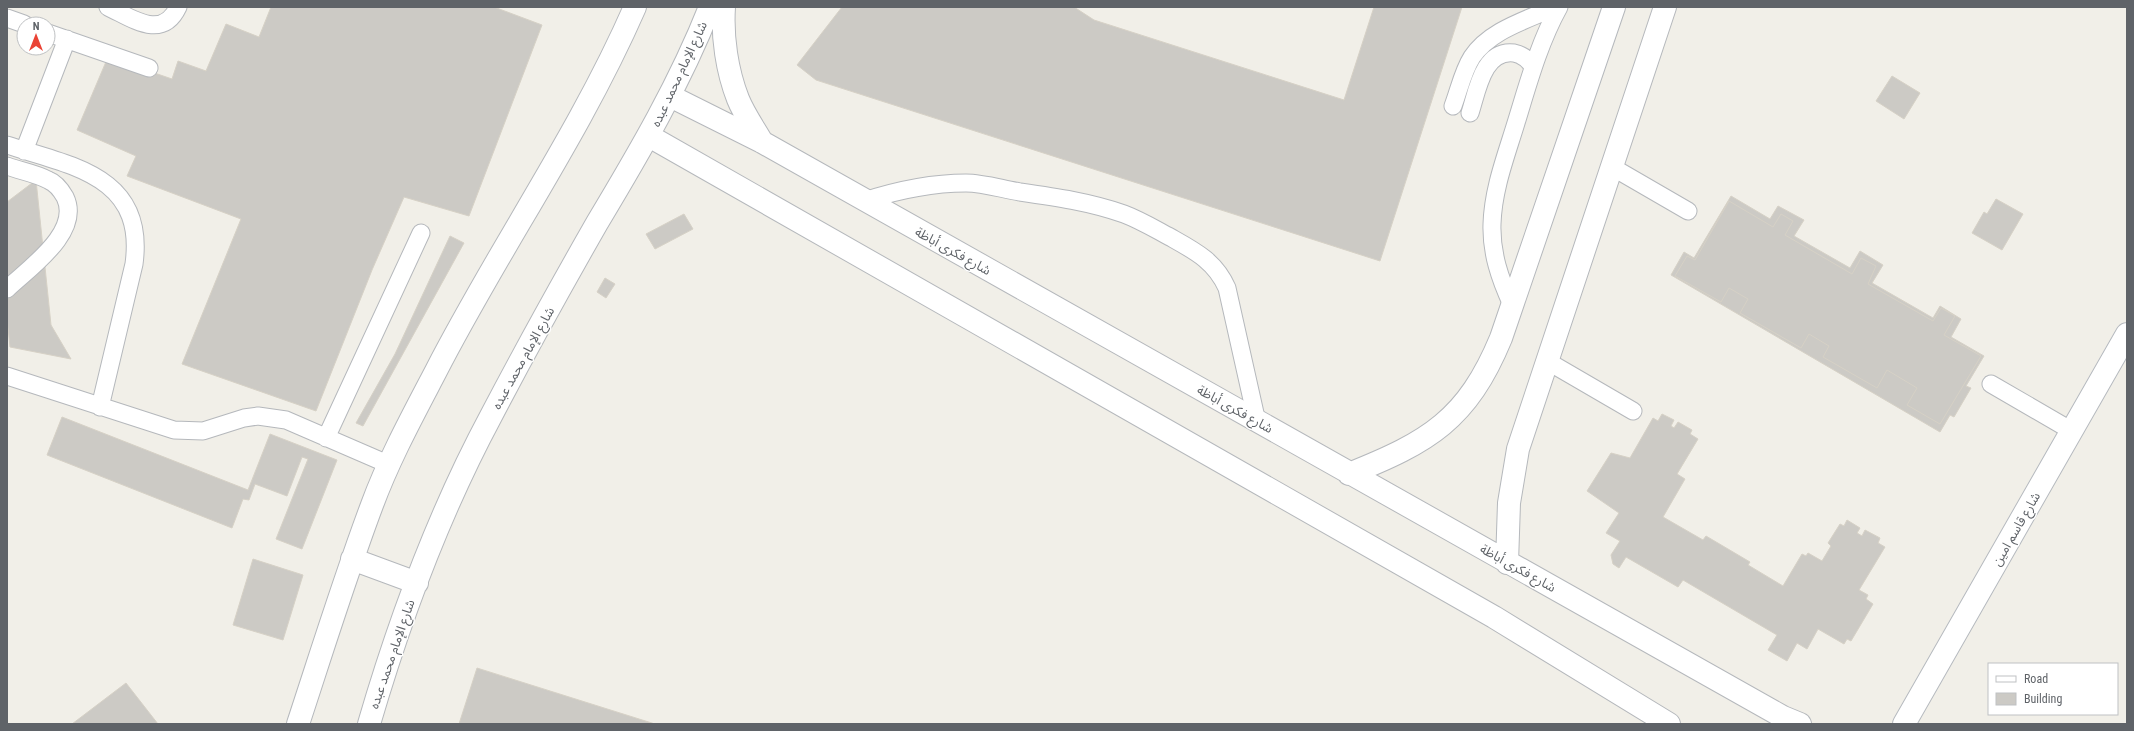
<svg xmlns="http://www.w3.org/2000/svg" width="2134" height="731" font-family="'Roboto Condensed','Noto Sans Arabic',sans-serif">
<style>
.building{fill:#cccac5;stroke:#d6d1c6}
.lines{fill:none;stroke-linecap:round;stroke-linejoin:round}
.lane-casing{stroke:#b5b8bc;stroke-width:19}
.street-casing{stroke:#b5b8bc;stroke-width:24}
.secondary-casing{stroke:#b6babf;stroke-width:24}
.lane{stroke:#fff;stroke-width:17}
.street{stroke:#fff;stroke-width:22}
.secondary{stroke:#fff;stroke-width:22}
.labels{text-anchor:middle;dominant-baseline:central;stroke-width:3;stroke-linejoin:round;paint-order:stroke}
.street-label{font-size:13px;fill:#5f6368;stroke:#fff}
</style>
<rect width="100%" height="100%" fill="#f1efe8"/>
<!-- building -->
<path class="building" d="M271,7H494L542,25L469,216L404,197L372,270L316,411L182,364L241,219L127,176L136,156L77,130L108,57L172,79L178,61L206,71L226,24L259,37Z
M842,7H1074L1094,20L1344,100L1374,7H1462L1380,261L816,80L797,65Z
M1892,76L1920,93L1904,119L1876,101Z
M36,180L51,325L71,359L10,347L7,318V202Z
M1731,196L1770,219L1778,206L1804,220L1794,236L1850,268L1860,251L1883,265L1872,283L1933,318L1940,306L1961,319L1951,337L1984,356L1966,386L1971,388L1954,417L1950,415L1940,432L1671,275L1684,252L1694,258Z
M1996,199L2023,214L2002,250L1972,233L1984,212L1987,214Z
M1729,201L1773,227L1781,214L1793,221L1785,235L1852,274L1861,258L1876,266L1868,284L1933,321L1941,308L1955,316L1944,335L1981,356L1940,424L1907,405L1917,388L1887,370L1877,388L1823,357L1829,346L1809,334L1801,348L1740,313L1748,299L1729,288L1721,302L1675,276L1687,256L1695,260Z
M684,214L693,229L655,249L646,234Z
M450,236L464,243L363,426L356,423L395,354Z
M605,278L615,284L606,298L597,292Z
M1662,414L1674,420L1671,426L1674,428L1678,422L1692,430L1690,434L1698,439L1677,474L1685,479L1663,517L1703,540L1706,536L1750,562L1748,565L1783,586L1802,554L1806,556L1808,553L1822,561L1831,546L1828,543L1840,524L1844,526L1847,520L1860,528L1857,533L1862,536L1865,530L1880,538L1878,543L1885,547L1859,590L1868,595L1866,599L1873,604L1851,641L1847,639L1844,644L1818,629L1807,649L1797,643L1787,661L1768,650L1777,635L1683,580L1678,587L1626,557L1619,568L1613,564L1611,555L1620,541L1606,533L1619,513L1587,491L1611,453L1630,458L1653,418L1658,421Z
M62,417L248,490L270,434L337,460L302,549L276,539L308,459L302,457L287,496L255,484L249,500L243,499L232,528L47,455Z
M253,559L303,575L283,640L233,625Z
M477,668L655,724H459Z
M126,683L158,724H72Z"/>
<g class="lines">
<defs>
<path id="lane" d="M108,7C132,18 162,41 178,7
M7,18L24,24
M48,33L149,68
M1453,106C1459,90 1463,71 1472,57C1490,30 1527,20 1555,7
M1470,113C1477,92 1483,49 1514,53C1523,55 1529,60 1533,67
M7,145C72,166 146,176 134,264L100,407
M24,151L67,39
M7,166C20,171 35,173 48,180C56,183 61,190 65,197C82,232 29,268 7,289
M1612,167L1688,211
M864,201C898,190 930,183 966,183C983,183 1002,189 1020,192C1055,197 1090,202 1124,214C1140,220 1155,229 1170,237C1195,251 1215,261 1227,288L1257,422
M1512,305C1500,279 1491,253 1492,224C1493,189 1506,156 1516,123C1528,84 1539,43 1559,7
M1547,361L1633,411
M7,376L174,430L203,431L244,418L258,416L286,420L390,465
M1991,384L2072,431
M326,438L421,233"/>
<path id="street" d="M724,7C722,37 727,71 738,99C744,114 754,128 762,142
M670,96L762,142L1783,717L1800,724
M649,136L1494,617L1669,724
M1349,474C1429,442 1467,420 1501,338L1614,7
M352,559L417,583
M1507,563L1509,503L1518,449L1665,7
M298,724C322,651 345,577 372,505C389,459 413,415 436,371C499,248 579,135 635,7
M369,724C400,618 439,513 491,416C525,351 561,286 597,223C639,153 680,83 710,7"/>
<path id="secondary" d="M1904,724L2127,334"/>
</defs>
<!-- lane casing -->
<use href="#lane" class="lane-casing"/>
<!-- street casing -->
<use href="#street" class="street-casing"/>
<!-- secondary casing -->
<use href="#secondary" class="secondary-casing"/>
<!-- lane -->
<use href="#lane" class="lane"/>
<!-- street -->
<use href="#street" class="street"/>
<!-- secondary -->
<use href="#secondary" class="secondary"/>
</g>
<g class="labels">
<!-- street labels -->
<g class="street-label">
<text transform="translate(679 74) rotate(-65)">شارع الإمام محمد عبده</text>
<text transform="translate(953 251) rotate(29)">شارع فكرى أباظة</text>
<text transform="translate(523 358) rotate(-61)">شارع الإمام محمد عبده</text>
<text transform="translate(1235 409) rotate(29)">شارع فكرى أباظة</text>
<text transform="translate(2016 529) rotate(-60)">شارع قاسم امين</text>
<text transform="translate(1518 568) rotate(29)">شارع فكرى أباظة</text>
<text transform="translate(392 654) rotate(-71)">شارع الإمام محمد عبده</text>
</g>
</g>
<!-- border -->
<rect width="2134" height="731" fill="none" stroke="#5f6368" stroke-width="16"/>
<!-- legend -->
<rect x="1988" y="663" width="130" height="52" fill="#ffffff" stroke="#bfc1c3"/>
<rect x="1996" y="676" width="20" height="6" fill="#ffffff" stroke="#bfc1c3"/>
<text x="2024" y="683" font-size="12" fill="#5f6368">Road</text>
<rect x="1996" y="693" width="20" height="12" fill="#cccac5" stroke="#bfc1c3"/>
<text x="2024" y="703" font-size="12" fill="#5f6368">Building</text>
<!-- north arrow -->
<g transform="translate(36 36)"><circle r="19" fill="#ffffff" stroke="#bfc1c3"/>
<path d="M0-3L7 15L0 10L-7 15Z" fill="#ea4335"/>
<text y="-6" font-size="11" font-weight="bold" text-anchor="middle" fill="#5f6368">N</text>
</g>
</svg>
